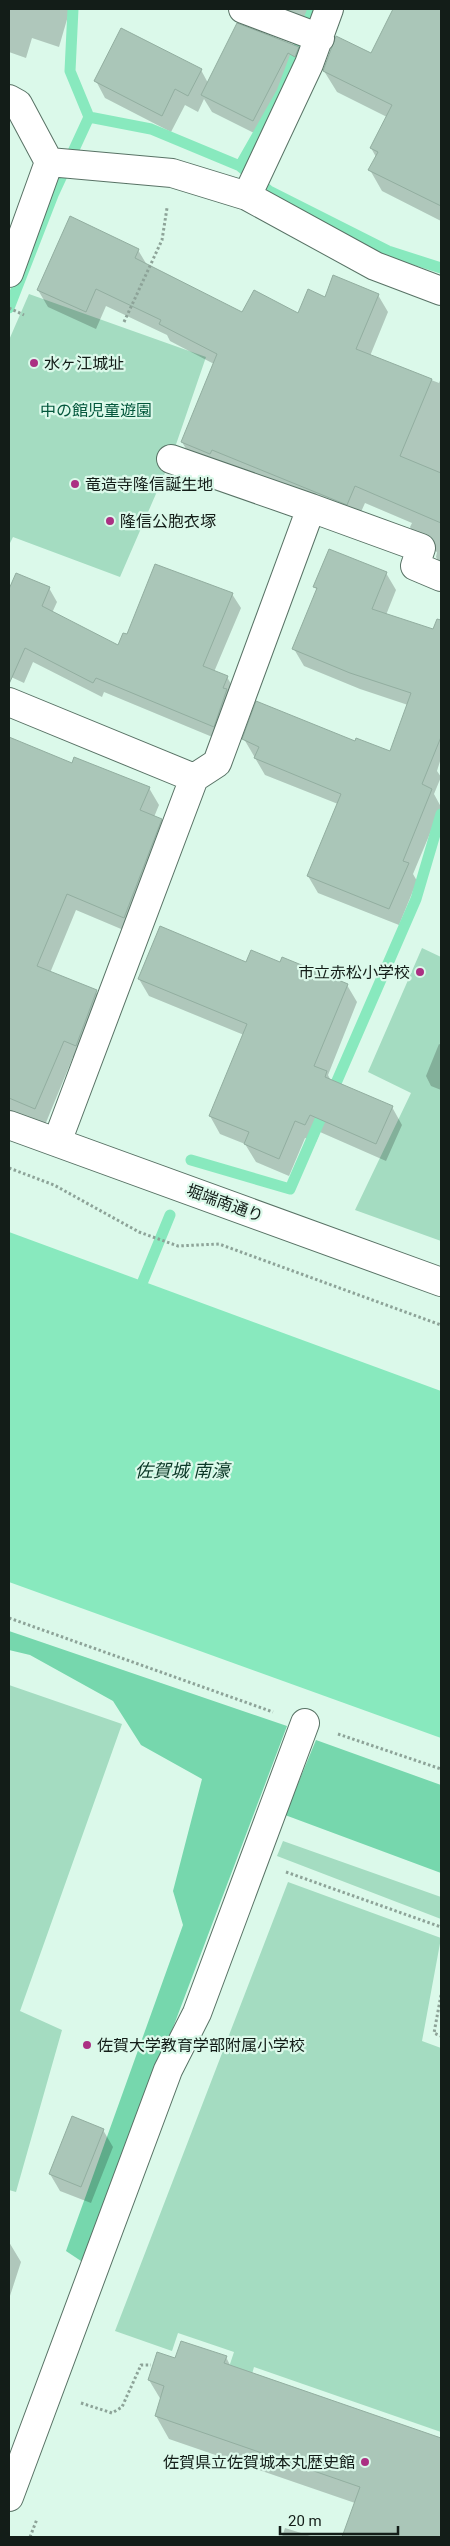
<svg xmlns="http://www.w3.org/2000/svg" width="450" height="2546" font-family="Roboto,'Noto Sans JP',sans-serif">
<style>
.green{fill:#a4dcc1}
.forest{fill:#76d7ad}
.water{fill:#88e9be}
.shadow{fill:#0003}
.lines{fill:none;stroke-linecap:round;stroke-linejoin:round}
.stream{stroke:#88e9be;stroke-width:11}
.building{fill:#aac6b8;stroke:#92aea0}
.minor-casing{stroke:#587265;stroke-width:30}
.path{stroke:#8da398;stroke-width:3;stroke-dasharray:2.5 2.5;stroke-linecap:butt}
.minor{stroke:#fff;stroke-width:28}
.poi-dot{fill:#ab3083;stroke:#dbf9ea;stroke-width:2}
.labels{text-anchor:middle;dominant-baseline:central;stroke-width:4.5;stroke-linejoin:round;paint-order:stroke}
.poi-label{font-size:16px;fill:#131d18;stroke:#dbf9ea;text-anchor:start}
.park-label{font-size:16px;fill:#03573c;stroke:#dbf9ea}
.street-label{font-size:16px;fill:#131d18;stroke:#dbf9ea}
.water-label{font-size:18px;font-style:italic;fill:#0b3827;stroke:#dbf9ea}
</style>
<rect width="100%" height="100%" fill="#dbf9ea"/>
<!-- green -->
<path class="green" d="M29,294L206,357L171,459L120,577L13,537L9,545V340Z
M422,948L441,957V1241L355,1210L411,1093L368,1072Z
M9,1685L122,1724L20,2011L62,2030L16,2192L9,2190Z
M283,1841L441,1897V1919L277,1856Z
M288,1882L441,1938L422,2041L441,2048V2432L254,2367L250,2381L227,2373L234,2352L178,2333L172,2351L115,2331Z"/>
<!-- forest -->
<path class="forest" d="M9,1631L287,1726L84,2263L66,2251L183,1925L173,1891L202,1779L141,1745L113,1701L30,1655L9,1650Z
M316,1740L441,1785V1873L285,1815Z"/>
<!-- water -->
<path class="water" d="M9,1232L441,1391V1738L9,1582Z"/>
<!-- shadow -->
<path class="shadow" d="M9,9H70L59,47L32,38L26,58L9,52Z
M261,9H315L305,28Z
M394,9H437L441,11V221L382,191L370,170L376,157L371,148L387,117L337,92L324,71L371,55Z
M298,48L307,64L262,137L212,112L204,99L198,112L185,105L171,132L105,98L96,81L201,70L208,83Z
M71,218L138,250L147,265L243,314H299L325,298L378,295L388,312L370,356L439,383L441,378V567L436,557L437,552L420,544L410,527L412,523L365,503L357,521L192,459L182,442L214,364L170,341L167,335L106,306L96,329L48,307L38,290Z
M386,573L396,590L386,615L441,633V758L437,771L441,777L434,794L441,807L413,874L417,881L399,925L318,893L308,876L338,804L265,775L244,739L355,743L391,753L408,705L360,689L304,666L294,649L317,591L315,587Z
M16,575L49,588L57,602L52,613L118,647L127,636L232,594L241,608L214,672L227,677L235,691L222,741L104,692L102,697L33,662L24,683L9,676V593Z
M9,738L72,765L149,788L159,805L154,817L161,820L171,836L133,934L76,910L50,973L96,992L106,1008L86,1062L73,1057L45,1125L9,1110V946L15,930L9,927Z
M247,963L281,964L347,985L357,1002L328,1075L331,1081L392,1107L402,1125L386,1161L320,1132L316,1142L305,1138L289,1176L256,1162L245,1144L220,1134L210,1116L244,1035L149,996L139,979Z
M439,1044L441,1045V1090L431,1086L426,1076Z
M103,2130L113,2147L91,2203L60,2191L50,2174Z
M9,2242L21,2262L9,2299Z
M226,2357L231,2367L441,2439V2537H343L355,2503L169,2439L156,2416L161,2400L149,2380L176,2360Z
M285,2528L314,2537H282Z"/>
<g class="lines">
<!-- stream -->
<path class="stream" d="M89,117L151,129L240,166L269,191L388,251L441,268
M240,166L282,92L313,9
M9,308L53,195L89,117L70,71L73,9
M191,1160L290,1189L416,899L441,814
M143,1281L170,1215"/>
</g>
<!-- building -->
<path class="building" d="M393,9H441V206L368,170L378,152L370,148L392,105L323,71L336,36L371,53Z
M237,23L299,47L295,57L288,53L253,121L201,95Z
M121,28L202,69L188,96L175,89L162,116L94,81Z
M70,216L139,249L135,258L242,312L254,290L298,313L308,289L325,297L333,275L379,294L356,349L432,379L400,456L441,473V523L355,486L347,505L212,450L210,454L181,442L217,354L159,324L161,320L96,289L86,312L37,290Z
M329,549L387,572L372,609L433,629L437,619L441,620V737L422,784L432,789L403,861L409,863L389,909L307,876L341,794L254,758L259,747L242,739L256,701L355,741L356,738L390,751L411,693L350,673L292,649L317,588L313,587Z
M155,564L233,593L203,666L228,676L223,688L227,689L214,727L96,678L93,683L25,648L9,684V589L16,573L50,587L42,606L118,645L123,633L127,634Z
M9,737L72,763L74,757L150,787L140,810L162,819L124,918L67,894L37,966L97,990L76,1046L64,1041L35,1109L9,1098Z
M160,926L246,962L251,950L280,962L282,957L348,984L314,1066L327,1071L325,1077L393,1106L376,1144L310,1115L305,1125L295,1121L279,1159L244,1144L249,1132L209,1116L247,1024L138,979Z
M72,2116L104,2129L81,2187L49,2174Z
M181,2341L227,2356L224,2363L441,2438V2537H342L360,2487L155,2416L164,2386L148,2380L157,2352L175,2358Z"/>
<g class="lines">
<defs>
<path id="minor" d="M243,9L320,38
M9,99L18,104L49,162
M247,196L309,64L329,9
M9,273L49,162L172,173L247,196L375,266L441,291
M311,508L421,548L415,566L441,577
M9,702L194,778
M9,1125L441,1282
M57,1142L194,778L217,763L311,508L171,459
M9,2497L168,2070L197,2013L305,1723"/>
</defs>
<!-- minor casing -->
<use href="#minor" class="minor-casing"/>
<!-- path -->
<path class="path" d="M9,308L24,315
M124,322L162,240L167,208
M9,1168L54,1185L139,1232L178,1246L219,1244L441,1325
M9,1618L273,1712
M338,1734L441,1769
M286,1872L441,1927
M441,1995L434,2033L441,2036
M81,2403L112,2413L122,2407L141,2365H151
M30,2537L37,2519"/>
<!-- minor -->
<use href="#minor" class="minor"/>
</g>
<!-- markers -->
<g class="poi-dot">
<circle cx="34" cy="363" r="5"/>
<circle cx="75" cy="484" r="5"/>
<circle cx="110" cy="521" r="5"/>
<circle cx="420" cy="972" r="5"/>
<circle cx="87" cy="2045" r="5"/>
<circle cx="365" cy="2462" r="5"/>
</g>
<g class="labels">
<!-- poi labels -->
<g class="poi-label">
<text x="44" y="363">水ヶ江城址</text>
<text x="85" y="484">竜造寺隆信誕生地</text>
<text x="120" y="521">隆信公胞衣塚</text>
<text x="410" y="972" text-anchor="end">市立赤松小学校</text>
<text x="97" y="2045">佐賀大学教育学部附属小学校</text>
<text x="355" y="2462" text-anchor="end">佐賀県立佐賀城本丸歴史館</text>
</g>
<!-- park labels -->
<g class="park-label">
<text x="96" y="410">中の館児童遊園</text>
</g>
<!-- street labels -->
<g class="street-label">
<text transform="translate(225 1203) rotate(20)">堀端南通り</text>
</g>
<!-- water labels -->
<g class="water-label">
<text x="182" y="1470">佐賀城 南濠</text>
</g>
</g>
<!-- border -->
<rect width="450" height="2546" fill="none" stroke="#131d18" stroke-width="20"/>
<!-- scale -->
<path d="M280 2526v8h118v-8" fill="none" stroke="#131d18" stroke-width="2.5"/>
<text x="288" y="2526" font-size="15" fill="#131d18" stroke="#dbf9ea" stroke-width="4" paint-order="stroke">20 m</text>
</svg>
